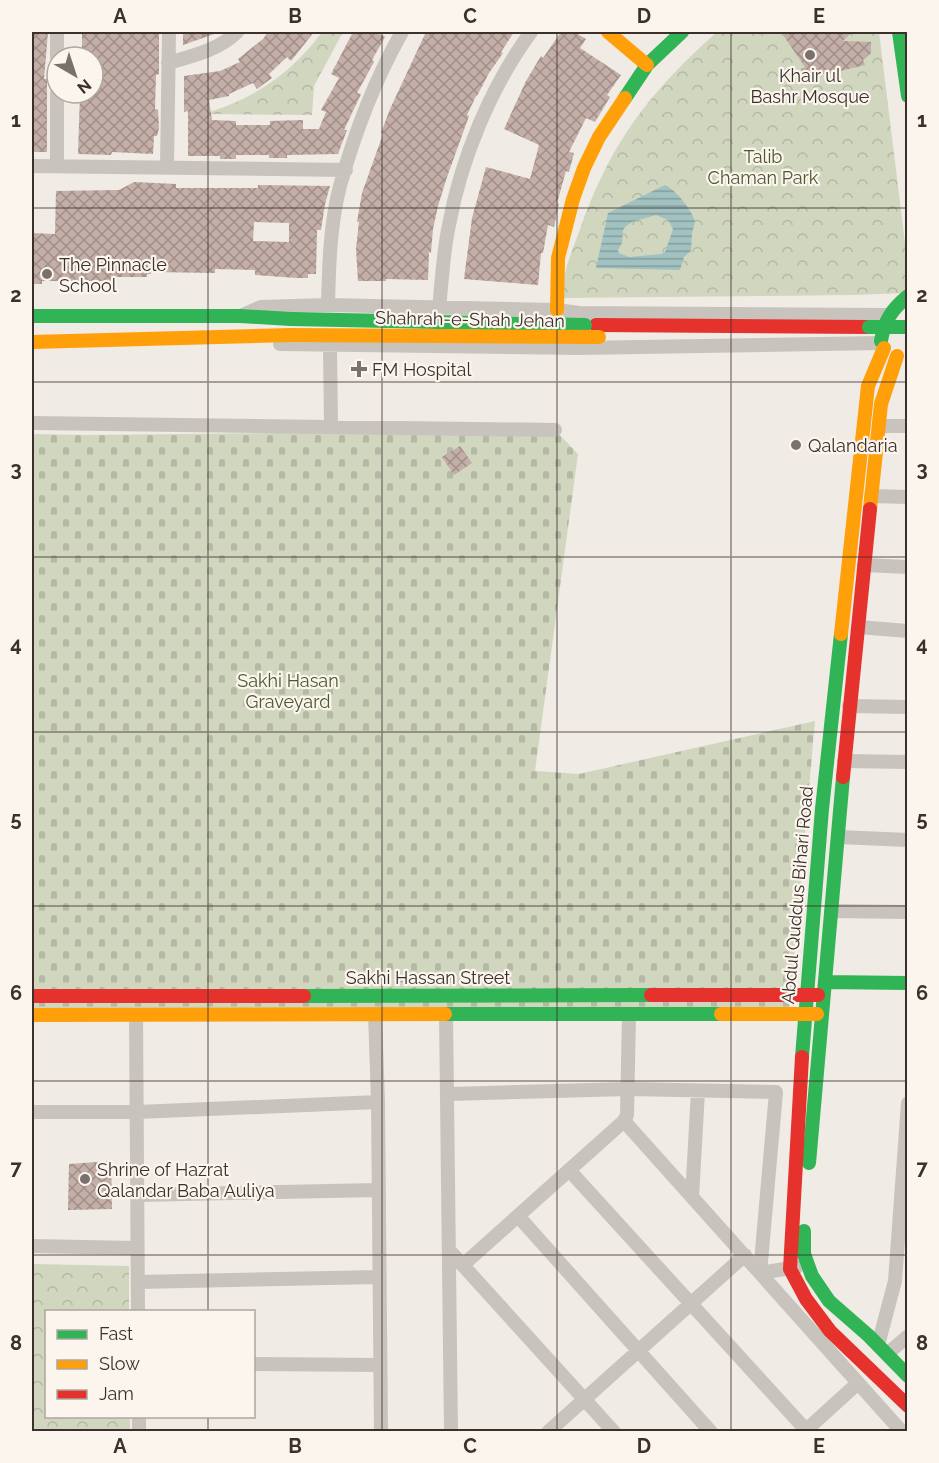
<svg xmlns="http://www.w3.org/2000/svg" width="939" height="1463" font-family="Raleway,sans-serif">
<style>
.cemetery{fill:url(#cemetery-stones)}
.park{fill:url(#park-crowns)}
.water{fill:url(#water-rules);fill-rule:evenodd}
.building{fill:url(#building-cross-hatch);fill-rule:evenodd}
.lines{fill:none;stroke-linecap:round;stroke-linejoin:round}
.street{stroke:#c9c3be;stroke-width:14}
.fast{stroke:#30b455;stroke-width:14}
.slow{stroke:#ff9f0a;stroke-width:14}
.jam{stroke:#e5322d;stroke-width:14}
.fast-bridge{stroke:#30b455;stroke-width:14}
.slow-bridge{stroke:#ff9f0a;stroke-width:14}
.grid{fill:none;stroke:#3b302b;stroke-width:1.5;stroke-opacity:0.55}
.poi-dot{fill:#7a716c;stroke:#fbf5ee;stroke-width:2}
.labels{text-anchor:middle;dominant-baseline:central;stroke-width:4.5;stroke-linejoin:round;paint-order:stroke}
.poi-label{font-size:18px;fill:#3b302b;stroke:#fbf5ee;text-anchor:start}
.park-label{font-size:18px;fill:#4a5a2e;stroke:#fbf5ee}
.street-label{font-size:18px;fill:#3b302b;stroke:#fbf5ee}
.neatline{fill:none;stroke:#3b302b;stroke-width:2}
.grid-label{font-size:20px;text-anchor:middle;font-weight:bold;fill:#3b302b}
</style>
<defs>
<pattern id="cemetery-stones" width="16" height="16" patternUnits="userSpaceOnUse" patternTransform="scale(1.5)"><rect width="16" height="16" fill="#d1d6bf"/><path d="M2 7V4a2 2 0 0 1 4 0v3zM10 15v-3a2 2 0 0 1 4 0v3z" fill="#b4b8a4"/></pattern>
<pattern id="park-crowns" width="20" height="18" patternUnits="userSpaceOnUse" patternTransform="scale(1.5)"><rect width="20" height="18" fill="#d1d6bf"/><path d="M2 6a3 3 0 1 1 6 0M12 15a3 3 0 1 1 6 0" fill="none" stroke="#b4b8a4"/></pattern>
<pattern id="water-rules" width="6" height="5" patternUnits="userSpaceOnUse" patternTransform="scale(1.5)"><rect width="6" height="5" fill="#a1c2c1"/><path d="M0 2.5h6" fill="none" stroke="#849e9d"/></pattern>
<pattern id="building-cross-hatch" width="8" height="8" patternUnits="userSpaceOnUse" patternTransform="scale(1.5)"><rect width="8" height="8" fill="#c3afa7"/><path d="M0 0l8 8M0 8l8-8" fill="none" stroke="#a08f88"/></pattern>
</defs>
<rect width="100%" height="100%" fill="#f0ebe5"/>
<!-- cemetery -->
<path class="cemetery" d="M555,430L578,454L535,771L579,774L815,721L789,1014L32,1015V434L87,435Z"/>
<!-- park -->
<path class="park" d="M322,32H343L314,86L312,115L203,114C254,99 291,74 322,32Z
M717,32H879L905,243L907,293L853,295L562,298C563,272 570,256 579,232C609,145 648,93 717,32Z
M32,1264L129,1266V1311L46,1312V1416L130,1417V1431L32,1432Z"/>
<!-- water -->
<path class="water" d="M665,185C677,191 690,208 695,221L692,234L691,251L684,257L680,270L596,268L608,213ZM656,215L668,220L673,229L665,252L661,254L629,257L619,253L618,250L622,243L623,230L625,227L632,222Z"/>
<!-- building -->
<path class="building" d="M32,32H48L44,79H47V152H32Z
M82,32L159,34V74L156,75L155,109L158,110L159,128L157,136H154L153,154L112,152L111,155L78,154L80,93H93V57H82Z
M183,32H217V33L183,45Z
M268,32H314L291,61L287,57L269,74L272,78L257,89L253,83L229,94V96L209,100L212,120L236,121V125H270V121L303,120V129H319L326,112L321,110L339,78L331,74L353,32H376L385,37L372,60L374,62L357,93L361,94L344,130H347L338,154L287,155V158H269V155H236V159H220V156H188V111L184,112V76L220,71L240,62L238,59L263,39Z
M426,32H514L501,52L503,53L489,73L477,96H476L467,115L469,116L447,177L438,206L433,229L431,253L429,252L428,280L386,279V281H358L356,249L359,222H357L362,193L383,134L381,133L390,109Z
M561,32H574L586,39L580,48L621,75L607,95L610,97L595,122L586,118L569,152L574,153L569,172L566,171L557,203L559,204L554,227L548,225L543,253H541L538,285L464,279L472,218L486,167L530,179L539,145L504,129L526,81L541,56L543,58Z
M781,32H852L843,41L871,42V53L863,60L865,65L832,73L804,76L801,69L805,67Z
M134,182L176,184V188H258V185L330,186L325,204L321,230H317L316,274H308V278H297L255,275V270L215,269V273L151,272V274H147V277H115L114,281H42V284H32V233L55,234L56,191L119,190ZM254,222L289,223V242L253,241Z
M460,446L472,463L454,475L442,457Z
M111,1161L112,1209L68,1210L69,1164Z"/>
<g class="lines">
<!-- street -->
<path class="street" d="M57,57V32
M168,63C192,56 219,50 237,32
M57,93V165
M32,166L346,170
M167,167L169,32
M328,305C329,265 330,224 340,186C354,135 376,78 402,32
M439,308C442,281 443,252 449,225C461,159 491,86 531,32
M243,315L261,307L328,305L557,310L579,313L887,315
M280,344L578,348L881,343
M330,346L331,427
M32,423L555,430
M879,426H908
M871,496L908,497
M864,565L908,567
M858,627L908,631
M849,706L908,707
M844,761L908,762
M838,837L908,840
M831,911L908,912
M375,1014L378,1102L381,1432
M446,1014L451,1432
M629,1014L627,1115L624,1121L902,1432
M136,1015L138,1312
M449,1094L628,1089L776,1092L760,1273L797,1267
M32,1112H138L378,1102
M569,1170L806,1430
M138,1195L378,1190
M692,1197L698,1091
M518,1216L711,1432
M32,1246L137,1248
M449,1250L614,1432
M463,1265L624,1121
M138,1282L379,1277
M878,1345L895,1281L908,1103
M887,1354L908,1336
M254,1364L380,1365
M139,1416V1432
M548,1432L745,1255
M804,1432L858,1383"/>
<!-- fast -->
<path class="fast" d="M899,32L908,96
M625,98L647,65L682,32
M32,316H240L291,319
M881,341C884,321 892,309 908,296
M825,982L908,983
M304,996L651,995
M445,1014H721
M802,1057L822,809L841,634
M809,1163L843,777
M804,1231V1254L812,1276L829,1301L869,1336L908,1376"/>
<!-- slow -->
<path class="slow" d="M608,32L647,65
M557,310L558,258L573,199L584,168L599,137L625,98
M32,342L291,335
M870,509L881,404L897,356
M841,634L868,386L884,348
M721,1014H817
M32,1015L445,1014"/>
<!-- jam -->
<path class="jam" d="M596,325L869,327
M843,777L870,509
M651,995H818
M32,996H304
M802,1057L790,1269L806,1299L830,1331L908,1406"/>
<!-- fast-bridge -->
<path class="fast-bridge" d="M291,319L585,325
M869,327H908"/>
<!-- slow-bridge -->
<path class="slow-bridge" d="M291,335L599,337"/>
</g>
<!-- grid -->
<path class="grid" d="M208,32V1312M382,32V1432M557,32V1432M731,32V1432M32,208H908M32,382H908M32,557H908M32,732H908M32,906H908M32,1081H908M32,1255H908M208,1416V1432"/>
<!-- markers -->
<g class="poi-dot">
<circle cx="810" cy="55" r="6"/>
<circle cx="47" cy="274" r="6"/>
<path d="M356 360h6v6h6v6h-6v6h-6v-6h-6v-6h6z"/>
<circle cx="796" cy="445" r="6"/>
<circle cx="85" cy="1179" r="6"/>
</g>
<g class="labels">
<!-- poi labels -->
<g class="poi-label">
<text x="810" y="75" text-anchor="middle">Khair ul<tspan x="810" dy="21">Bashr Mosque</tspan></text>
<text x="59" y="264">The Pinnacle<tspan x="59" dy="21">School</tspan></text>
<text x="372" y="369">FM Hospital</text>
<text x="808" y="445">Qalandaria</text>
<text x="97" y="1169">Shrine of Hazrat<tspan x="97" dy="21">Qalandar Baba Auliya</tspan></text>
</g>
<!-- park labels -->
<g class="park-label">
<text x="763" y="156">Talib<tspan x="763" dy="21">Chaman Park</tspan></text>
<text x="288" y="680">Sakhi Hasan<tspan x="288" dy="21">Graveyard</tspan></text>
</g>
<!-- street labels -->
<g class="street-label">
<text transform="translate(470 319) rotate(1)">Shahrah-e-Shah Jehan</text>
<text transform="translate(797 895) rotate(-85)">Abdul Quddus Bihari Road</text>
<text x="428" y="977">Sakhi Hassan Street</text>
</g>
</g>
<!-- border -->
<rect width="939" height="1463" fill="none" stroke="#fbf5ee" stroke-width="66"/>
<!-- legend -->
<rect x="45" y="1310" width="210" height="108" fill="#fbf5ee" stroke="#aea6a0" stroke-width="1.5"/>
<rect x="57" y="1330" width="30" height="9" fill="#30b455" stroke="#aea6a0" stroke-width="1.5"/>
<text x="99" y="1340" font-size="18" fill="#3b302b">Fast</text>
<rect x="57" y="1360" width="30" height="9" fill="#ff9f0a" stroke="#aea6a0" stroke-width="1.5"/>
<text x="99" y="1370" font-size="18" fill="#3b302b">Slow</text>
<rect x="57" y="1390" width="30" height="9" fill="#e5322d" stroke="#aea6a0" stroke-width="1.5"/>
<text x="99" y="1400" font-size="18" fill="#3b302b">Jam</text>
<!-- north arrow -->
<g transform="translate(75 75) rotate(141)"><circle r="28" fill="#fbf5ee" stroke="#aea6a0" stroke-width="1.5"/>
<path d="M0-4.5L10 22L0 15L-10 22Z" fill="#7a716c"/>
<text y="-9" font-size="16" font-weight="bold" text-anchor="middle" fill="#3b302b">N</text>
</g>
<rect x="33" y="33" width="873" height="1397" class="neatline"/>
<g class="grid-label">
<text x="120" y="23">A</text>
<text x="295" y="23">B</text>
<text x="470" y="23">C</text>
<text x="644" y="23">D</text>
<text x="819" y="23">E</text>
<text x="16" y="127">1</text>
<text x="922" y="127">1</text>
<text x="16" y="302">2</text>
<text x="922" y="302">2</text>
<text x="16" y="476">3</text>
<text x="922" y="476">3</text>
<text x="16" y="651">4</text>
<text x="922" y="651">4</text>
<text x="16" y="826">5</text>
<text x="922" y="826">5</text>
<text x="16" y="1000">6</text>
<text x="922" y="1000">6</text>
<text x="16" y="1175">7</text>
<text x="922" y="1175">7</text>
<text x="16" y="1350">8</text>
<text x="922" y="1350">8</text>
<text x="120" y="1453">A</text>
<text x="295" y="1453">B</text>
<text x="470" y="1453">C</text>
<text x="644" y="1453">D</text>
<text x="819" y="1453">E</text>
</g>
</svg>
